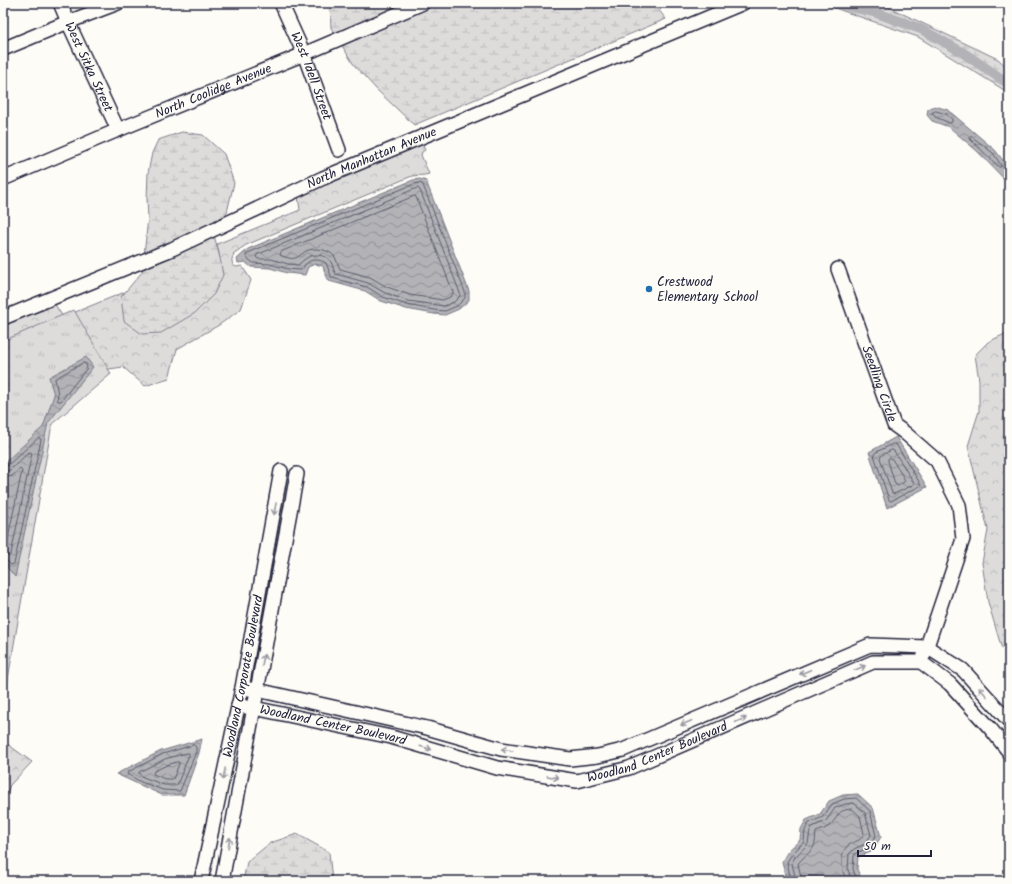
<svg xmlns="http://www.w3.org/2000/svg" width="1012" height="884" font-family="Kalam,sans-serif">
<style>
.forest{fill:url(#forest-crowns);stroke:#807f8b}
.wetland{fill:url(#wetland-marsh);stroke:#807f8b}
.park{fill:url(#park-tufts);stroke:#807f8b}
.water{fill:url(#water-waves);stroke:#787885}
.lines{fill:none;stroke-linecap:round;stroke-linejoin:round}
.shore{stroke:#5c5c6d;stroke-width:1}
.canal{stroke:#b2b2b7;stroke-width:10}
.minor-casing{stroke:#22223b;stroke-width:16}
.minor{stroke:#fdfcf7;stroke-width:13}
.oneway{stroke:#9a9aa2}
.poi-dot{fill:#1f6fb2;stroke:#fdfcf7;stroke-width:1.5}
.labels{text-anchor:middle;dominant-baseline:central;stroke-width:3;stroke-linejoin:round;paint-order:stroke}
.street-label{font-size:13px;fill:#22223b;stroke:#fdfcf7}
.poi-label{font-size:13px;fill:#22223b;stroke:#fdfcf7;text-anchor:start}
</style>
<defs>
<pattern id="forest-crowns" width="20" height="18" patternUnits="userSpaceOnUse"><rect width="20" height="18" fill="#dddcdb"/><path d="M2 6a3 3 0 1 1 6 0M12 15a3 3 0 1 1 6 0" fill="none" stroke="#bdbcbd"/></pattern>
<pattern id="wetland-marsh" width="20" height="14" patternUnits="userSpaceOnUse"><rect width="20" height="14" fill="#dddcdb"/><path d="M1 5h8M5 5V1M11 12h8M15 12V8" fill="none" stroke="#bdbcbd"/></pattern>
<pattern id="park-tufts" width="24" height="20" patternUnits="userSpaceOnUse"><rect width="24" height="20" fill="#dddcdb"/><path d="M3 7l-1-3M5 7V3M7 7l1-3M15 17l-1-3M17 17v-4M19 17l1-3" fill="none" stroke="#bdbcbd"/></pattern>
<pattern id="water-waves" width="16" height="10" patternUnits="userSpaceOnUse"><rect width="16" height="10" fill="#b2b2b7"/><path d="M0 5q4-4 8 0t8 0" fill="none" stroke="#909096"/></pattern>
</defs>
<rect width="100%" height="100%" fill="#fdfcf7"/>
<filter id="ink" filterUnits="userSpaceOnUse"><feTurbulence type="fractalNoise" baseFrequency=".025" numOctaves="2"/><feDisplacementMap in="SourceGraphic" scale="8" xChannelSelector="R" yChannelSelector="G"/><feConvolveMatrix kernelMatrix="1 2 1 2 8 2 1 2 1" color-interpolation-filters="sRGB"/></filter>
<g filter="url(#ink)">
<!-- forest -->
<path class="forest" d="M422,144L425,150L422,152L421,155L429,174C423,176 418,175 412,176L246,245L233,254L234,255C231,258 231,265 236,267C237,267 241,266 242,266L251,280L241,309L219,325L177,349L169,378L145,386L123,367L102,370L3,458V324L54,303L63,317L125,292L121,297L220,258L217,244L300,210L298,196L384,158Z
M1009,332V660L1001,646L988,602L982,563L988,530L968,446L979,411V380L975,355L988,342Z
M3,717L6,743L32,762L10,785L4,801L3,802Z"/>
<!-- wetland -->
<path class="wetland" d="M330,3H411L336,35L331,28Z
M436,3H653L666,19L414,125L377,90L354,65L341,44Z
M820,3H880L998,59L1009,69V93L918,37Z
M182,132L203,135L224,154L234,183L227,212L222,220L144,255L148,218L147,199L148,173L152,153L158,140Z
M214,235L220,258L223,275L214,294L195,313L161,333L142,334L124,321L121,297L142,272L143,266Z
M297,834L329,852L332,881H243L247,862L270,843Z"/>
<!-- park -->
<path class="park" d="M74,310L111,374L52,424L3,708V341Z"/>
<!-- water -->
<path class="water" d="M935,106L948,110L995,150L1009,168V184L977,151L949,127L932,121L927,115L928,109Z
M420,179L426,181L469,291V300L459,309L445,315L434,314L406,309L381,301L365,291L329,281L325,273L323,266L315,264L308,267L305,275L287,273L270,268L251,267L245,262L238,263L237,259L248,249L413,180Z
M86,357L93,367L48,423L15,577L3,562V464L43,427L54,395L49,377Z
M896,437L927,487L887,508L869,452Z
M202,739L199,753L184,795H162L140,785L116,774L161,751Z
M858,794L873,808L881,837L871,852L858,857L857,869L862,881H788L785,876L782,861L788,851L800,840L801,829L806,820L820,814L829,801L843,795Z"/>
<g class="lines">
<!-- shore -->
<path class="shore" d="M936,111L946,114L952,119V122L950,123L935,117L932,113Z
M971,136L993,153L1001,165V167H999L970,139V137Z
M420,183L423,185L465,292V298L457,306L445,311L434,310L407,305L383,297L367,287L332,278L326,263C319,259 311,258 305,265C304,266 303,269 301,270L288,269L270,264L253,263L246,257V255L250,252L414,184Z
M418,188L420,190L460,293V296L454,302L444,306L408,301L385,293L368,283L336,274C333,270 333,266 331,262C329,259 327,257 323,256C311,253 307,257 298,265L288,264L271,259H258L256,257L257,255Z
M415,196L416,197L453,292V294L450,297L443,300L410,295L387,287L370,277L340,269C338,265 337,261 335,257C329,249 314,247 306,251C303,253 297,258 295,258C291,260 283,256 280,255L281,252Z
M83,363L86,364L87,368L61,401H58L57,400L58,394L55,379Z
M893,444H896L921,485L920,486L891,501L889,500L874,455L875,453Z
M892,450L894,451L914,483L913,485L894,494L892,493L880,458L881,456Z
M890,458L892,459L905,480L904,482L898,486L895,484L888,461V459Z
M3,467L7,466L38,438H40L41,440L14,564L11,565L7,561L3,560
M3,472L10,470L29,452L32,453L11,554L9,556L3,555
M3,478L12,476L20,469L22,471L6,547L5,549H3
M194,745L196,747V752L180,791L163,790L141,782L127,774L128,772L163,754Z
M187,753H189V755L177,785H164L143,777L139,774V772L165,759Z
M177,762H179V764L173,779H165L153,774L154,771L167,765Z
M791,881L787,862L792,854L804,842L805,830L809,823L823,817L832,804L844,799L856,798L870,811L876,836L868,848L856,853L854,856L853,869L857,881
M796,881L792,863L795,857L808,844L810,831L812,827L826,821L835,808L845,804L854,803L865,813L871,835L865,844L854,849L849,854L848,870L852,881
M802,881L798,864C802,857 811,853 814,846C816,842 815,837 816,832C821,830 826,829 830,825C840,816 836,810 852,809L860,816L864,834C859,843 857,839 849,845C838,853 842,870 846,881"/>
<!-- canal -->
<path class="canal" d="M834,3L874,12L921,29L962,52L1009,84"/>
<defs>
<g id="minor">
<path id="s1" d="M60,3L68,22L118,130"/>
<path id="s2" d="M281,3L304,54L339,150"/>
<path d="M3,49L68,22L118,3"/>
<path id="s3" d="M3,179L118,130L304,54L423,3"/>
<path id="s4" d="M838,269L894,425L905,433L937,461L959,505L963,539L924,655"/>
<path id="s5" d="M3,318L172,249L323,178L743,3"/>
<path d="M242,688L257,690L427,728L501,749L570,759L598,756L623,750L870,645L927,647L963,670L1009,721"/>
<path id="s6" d="M238,706L254,708L391,737L497,768L577,781L629,768L873,662H921L950,684L990,728L1009,752"/>
<path id="s7" d="M201,881L242,688L281,471"/>
<path d="M222,881L297,474"/>
</g>
</defs>
<!-- minor casing -->
<use href="#minor" class="minor-casing"/>
<!-- minor -->
<use href="#minor" class="minor"/>
</g>
<!-- one-way arrows -->
<defs><path id="oneway-shaft" d="M-6 0H5M1.5-3L5.5 0L1.5 3" fill="none" stroke-width="1.6" stroke-linecap="round" stroke-linejoin="round"/></defs>
<g class="oneway">
<use href="#oneway-shaft" transform="translate(275 509) rotate(100)"/>
<use href="#oneway-shaft" transform="translate(263 660) rotate(-80)"/>
<use href="#oneway-shaft" transform="translate(860 668) rotate(-23)"/>
<use href="#oneway-shaft" transform="translate(805 672) rotate(157)"/>
<use href="#oneway-shaft" transform="translate(983 692) rotate(-132)"/>
<use href="#oneway-shaft" transform="translate(741 720) rotate(-23)"/>
<use href="#oneway-shaft" transform="translate(686 723) rotate(157)"/>
<use href="#oneway-shaft" transform="translate(426 748) rotate(16)"/>
<use href="#oneway-shaft" transform="translate(507 750) rotate(-171)"/>
<use href="#oneway-shaft" transform="translate(224 774) rotate(102)"/>
<use href="#oneway-shaft" transform="translate(553 777) rotate(10)"/>
<use href="#oneway-shaft" transform="translate(229 843) rotate(-80)"/>
</g>
</g>
<!-- markers -->
<circle class="poi-dot" cx="649" cy="289" r="4"/>
<g class="labels">
<!-- street labels -->
<g class="street-label">
<text stroke="none"><textPath href="#s1" startOffset="70">West Sitka Street</textPath></text>
<text stroke="none"><textPath href="#s2" startOffset="79">West Idell Street</textPath></text>
<text stroke="none"><textPath href="#s3" startOffset="228">North Coolidge Avenue</textPath></text>
<text stroke="none"><textPath href="#s5" startOffset="402">North Manhattan Avenue</textPath></text>
<text stroke="none"><textPath href="#s4" startOffset="122">Seedling Circle</textPath></text>
<text stroke="none"><textPath href="#s7" startOffset="209">Woodland Corporate Boulevard</textPath></text>
<text stroke="none"><textPath href="#s6" startOffset="97">Woodland Center Boulevard</textPath></text>
<text stroke="none"><textPath href="#s6" startOffset="433">Woodland Center Boulevard</textPath></text>
</g>
<!-- poi labels -->
<g class="poi-label">
<text x="657" y="282">Crestwood<tspan x="657" dy="15">Elementary School</tspan></text>
</g>
</g>
<!-- margin -->
<rect width="1012" height="884" fill="none" stroke="#fdfcf7" stroke-width="16"/>
<rect x="8" y="8" width="996" height="868" fill="none" stroke="#22223b" stroke-width="1.5" filter="url(#ink)"/>
<!-- scale -->
<path d="M858 850v6h73v-6" fill="none" stroke="#22223b" stroke-width="2"/>
<text x="864" y="850" font-size="12" fill="#22223b" stroke="#fdfcf7" stroke-width="3" paint-order="stroke">50 m</text>
</svg>
